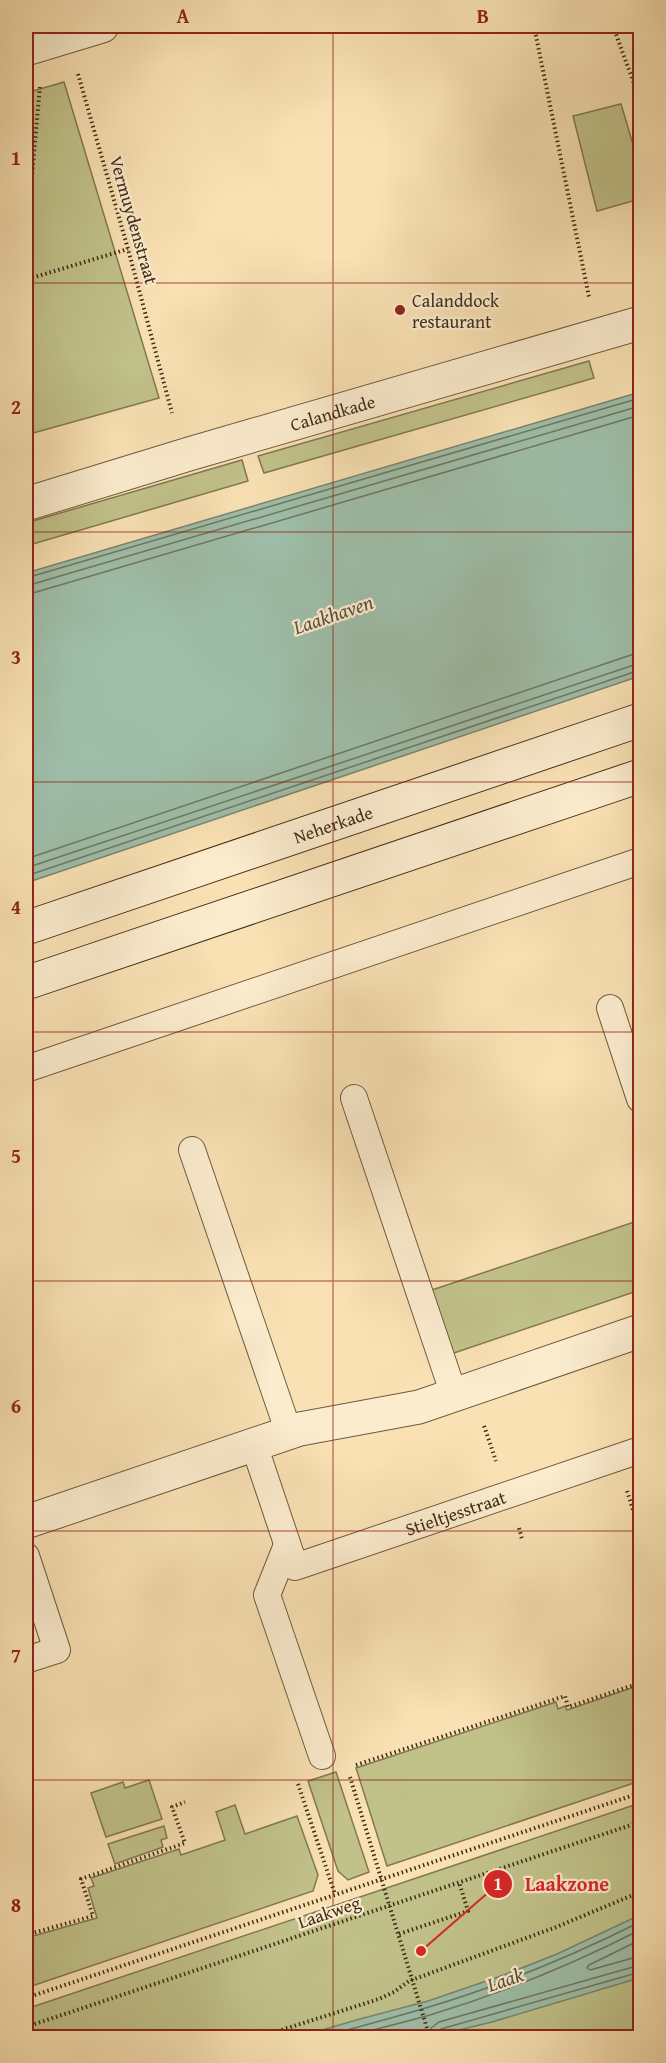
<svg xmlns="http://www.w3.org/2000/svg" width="666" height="2063" font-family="'Gentium Book Plus',serif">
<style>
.green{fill:#c1c28a;stroke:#827852;stroke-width:1.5}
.water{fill:#9ebea9;stroke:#79846f;stroke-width:1.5}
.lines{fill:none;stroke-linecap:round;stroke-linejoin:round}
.shore{stroke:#707661;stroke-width:1.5}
.service-casing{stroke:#705a40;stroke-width:28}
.minor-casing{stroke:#705a40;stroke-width:35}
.secondary-casing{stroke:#422d19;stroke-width:35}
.path{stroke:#422d19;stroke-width:4;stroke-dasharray:1.5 3;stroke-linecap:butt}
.service{stroke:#fbecce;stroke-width:26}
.minor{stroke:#fbecce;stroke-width:33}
.secondary{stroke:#fbecce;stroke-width:33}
.grid{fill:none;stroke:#8f2418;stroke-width:1.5;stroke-opacity:0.55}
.poi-dot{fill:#8f2418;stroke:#fbecce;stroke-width:2}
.labels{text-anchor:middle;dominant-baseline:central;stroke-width:4.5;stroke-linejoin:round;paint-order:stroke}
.street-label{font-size:18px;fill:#422d19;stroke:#fbecce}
.poi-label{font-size:18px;fill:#422d19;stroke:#fbecce;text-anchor:start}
.water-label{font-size:20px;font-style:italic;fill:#59513d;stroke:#fbecce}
.leader{fill:none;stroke:#d62828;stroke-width:2}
.callout-dot{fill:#d62828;stroke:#fbecce;stroke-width:2}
.mark-label{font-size:18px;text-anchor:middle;font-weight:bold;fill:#fff}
.callout-label{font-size:20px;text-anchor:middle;font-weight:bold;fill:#d62828;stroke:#fbecce;stroke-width:4.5;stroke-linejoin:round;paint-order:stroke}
.neatline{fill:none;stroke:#8f2418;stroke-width:2}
.grid-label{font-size:20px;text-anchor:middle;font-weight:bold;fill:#8f2418}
</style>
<rect width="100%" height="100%" fill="#f9e1b3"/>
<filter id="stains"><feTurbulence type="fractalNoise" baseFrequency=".00333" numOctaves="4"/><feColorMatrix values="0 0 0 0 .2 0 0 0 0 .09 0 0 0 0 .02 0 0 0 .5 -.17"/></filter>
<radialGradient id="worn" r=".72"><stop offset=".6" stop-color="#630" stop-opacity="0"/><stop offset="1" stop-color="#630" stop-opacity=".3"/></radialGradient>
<!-- green -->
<path class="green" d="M64,82L159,398L26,435V93Z
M621,104L640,168V199L597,211L573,116Z
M589,361L594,378L264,473L258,456Z
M242,460L248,481L26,546V523Z
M640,1220V1290L451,1354L429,1291Z
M640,1685V1781L387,1866L356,1768L556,1702L558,1709L565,1706L567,1710Z
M336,1772L369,1872L348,1880L338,1871L308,1781Z
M149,1780L162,1819L106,1837L91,1793L123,1782L125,1788Z
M640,1803V2037L26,2038V2009Z
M235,1805L245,1834L297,1816L318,1875L313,1891L26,1988V1938L97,1918L88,1888L94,1886L91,1878L179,1849L181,1855L225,1840L216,1812Z
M164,1826L167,1838L161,1840L163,1847L115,1864L108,1844Z"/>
<!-- water -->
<path class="water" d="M640,392V676L26,883V573Z
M640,1915L639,1978L492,2022L430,2037H298L360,2019L428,2001L504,1975L557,1954Z"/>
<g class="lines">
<!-- shore -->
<path class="shore" d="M26,578L640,398
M26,586L640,406
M26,595L640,415
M26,859L631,655L640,654
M26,868L640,663
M26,876L640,670
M640,1940L589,1965L587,1968L590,1970L640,1956
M319,2038C356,2027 393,2018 429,2007C502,1985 572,1956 640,1922
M345,2038C373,2029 402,2023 430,2015C503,1993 573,1964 640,1930
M429,2038L431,2028L439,2022L640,1965
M436,2038L437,2032L441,2029L640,1972"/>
<defs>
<g id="service">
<path d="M610,1008L640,1099"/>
<path d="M26,1069L640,861"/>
<path d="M354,1098L454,1395"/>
<path d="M192,1150L289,1433"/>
<path id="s1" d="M254,1445L295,1567L640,1450"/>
<path d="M287,1545L267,1595L322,1756"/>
<path d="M26,1556L57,1650L26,1660"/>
</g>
<g id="minor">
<path d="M26,49L102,26"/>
<path id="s2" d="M26,504L189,454L640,323"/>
<path d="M26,1522L300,1429L419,1407L640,1331"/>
</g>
<g id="secondary">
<path id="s3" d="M26,928L640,720"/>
<path d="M26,983L640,776"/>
</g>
</defs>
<!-- service casing -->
<use href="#service" class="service-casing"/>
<!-- minor casing -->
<use href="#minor" class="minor-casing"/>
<!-- secondary casing -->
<use href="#secondary" class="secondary-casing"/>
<!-- path -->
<path class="path" d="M534,26L589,297
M613,26L640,100
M78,74L128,249L172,413
M26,177L32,175
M28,279L128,249
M26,367L32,175L40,86
M26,447L27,453L26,454
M484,1426L496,1461
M627,1491L636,1519
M519,1528L522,1539
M356,1765L565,1696L568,1707L640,1683
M350,1777L430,2038
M298,1784L335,1894
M399,1934L468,1911L459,1882
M26,1935L93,1916L81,1879L185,1843L172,1807L185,1802
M26,1998L640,1793
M26,2027L640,1822
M256,2038L379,1999L394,1992L409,1981L559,1926L640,1892"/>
<!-- service -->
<use href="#service" class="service"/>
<!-- minor -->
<use href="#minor" class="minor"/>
<!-- secondary -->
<use href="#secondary" class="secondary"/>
</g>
<!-- grid -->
<path class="grid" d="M333,26V2038M26,283H640M26,532H640M26,782H640M26,1032H640M26,1281H640M26,1531H640M26,1780H640"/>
<!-- markers -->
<circle class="poi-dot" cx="400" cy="310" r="6"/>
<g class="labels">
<!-- street labels -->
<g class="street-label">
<text transform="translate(134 220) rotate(74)">Vermuydenstraat</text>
<text stroke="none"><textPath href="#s2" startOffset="320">Calandkade</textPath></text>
<text stroke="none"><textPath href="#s3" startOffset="324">Neherkade</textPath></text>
<text stroke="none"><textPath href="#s1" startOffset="298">Stieltjesstraat</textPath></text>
<text transform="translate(329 1912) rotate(-19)">Laakweg</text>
</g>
<!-- poi labels -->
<g class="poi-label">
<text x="412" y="300">Calanddock<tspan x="412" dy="21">restaurant</tspan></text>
</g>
<!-- water labels -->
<g class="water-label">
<text transform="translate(333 614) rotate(-19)">Laakhaven</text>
<text transform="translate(505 1979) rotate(-19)">Laak</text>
</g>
</g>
<!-- callouts -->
<path class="leader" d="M421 1951L498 1884"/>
<g class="callout-dot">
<circle cx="421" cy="1951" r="6"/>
<circle cx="498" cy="1884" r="15"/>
</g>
<g class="mark-label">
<text x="498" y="1890">1</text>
</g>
<g class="callout-label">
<text x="567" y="1891">Laakzone</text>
</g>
<!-- margin -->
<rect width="666" height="2063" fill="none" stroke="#f9e1b3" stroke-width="66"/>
<rect x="33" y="33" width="600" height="1997" class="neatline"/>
<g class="grid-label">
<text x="183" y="23">A</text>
<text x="483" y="23">B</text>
<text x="16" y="165">1</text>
<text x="16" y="414">2</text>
<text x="16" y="664">3</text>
<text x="16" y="914">4</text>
<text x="16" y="1163">5</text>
<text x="16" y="1413">6</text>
<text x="16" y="1662">7</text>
<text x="16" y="1912">8</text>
</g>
<rect width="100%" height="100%" filter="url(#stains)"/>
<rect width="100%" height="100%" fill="url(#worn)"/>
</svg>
